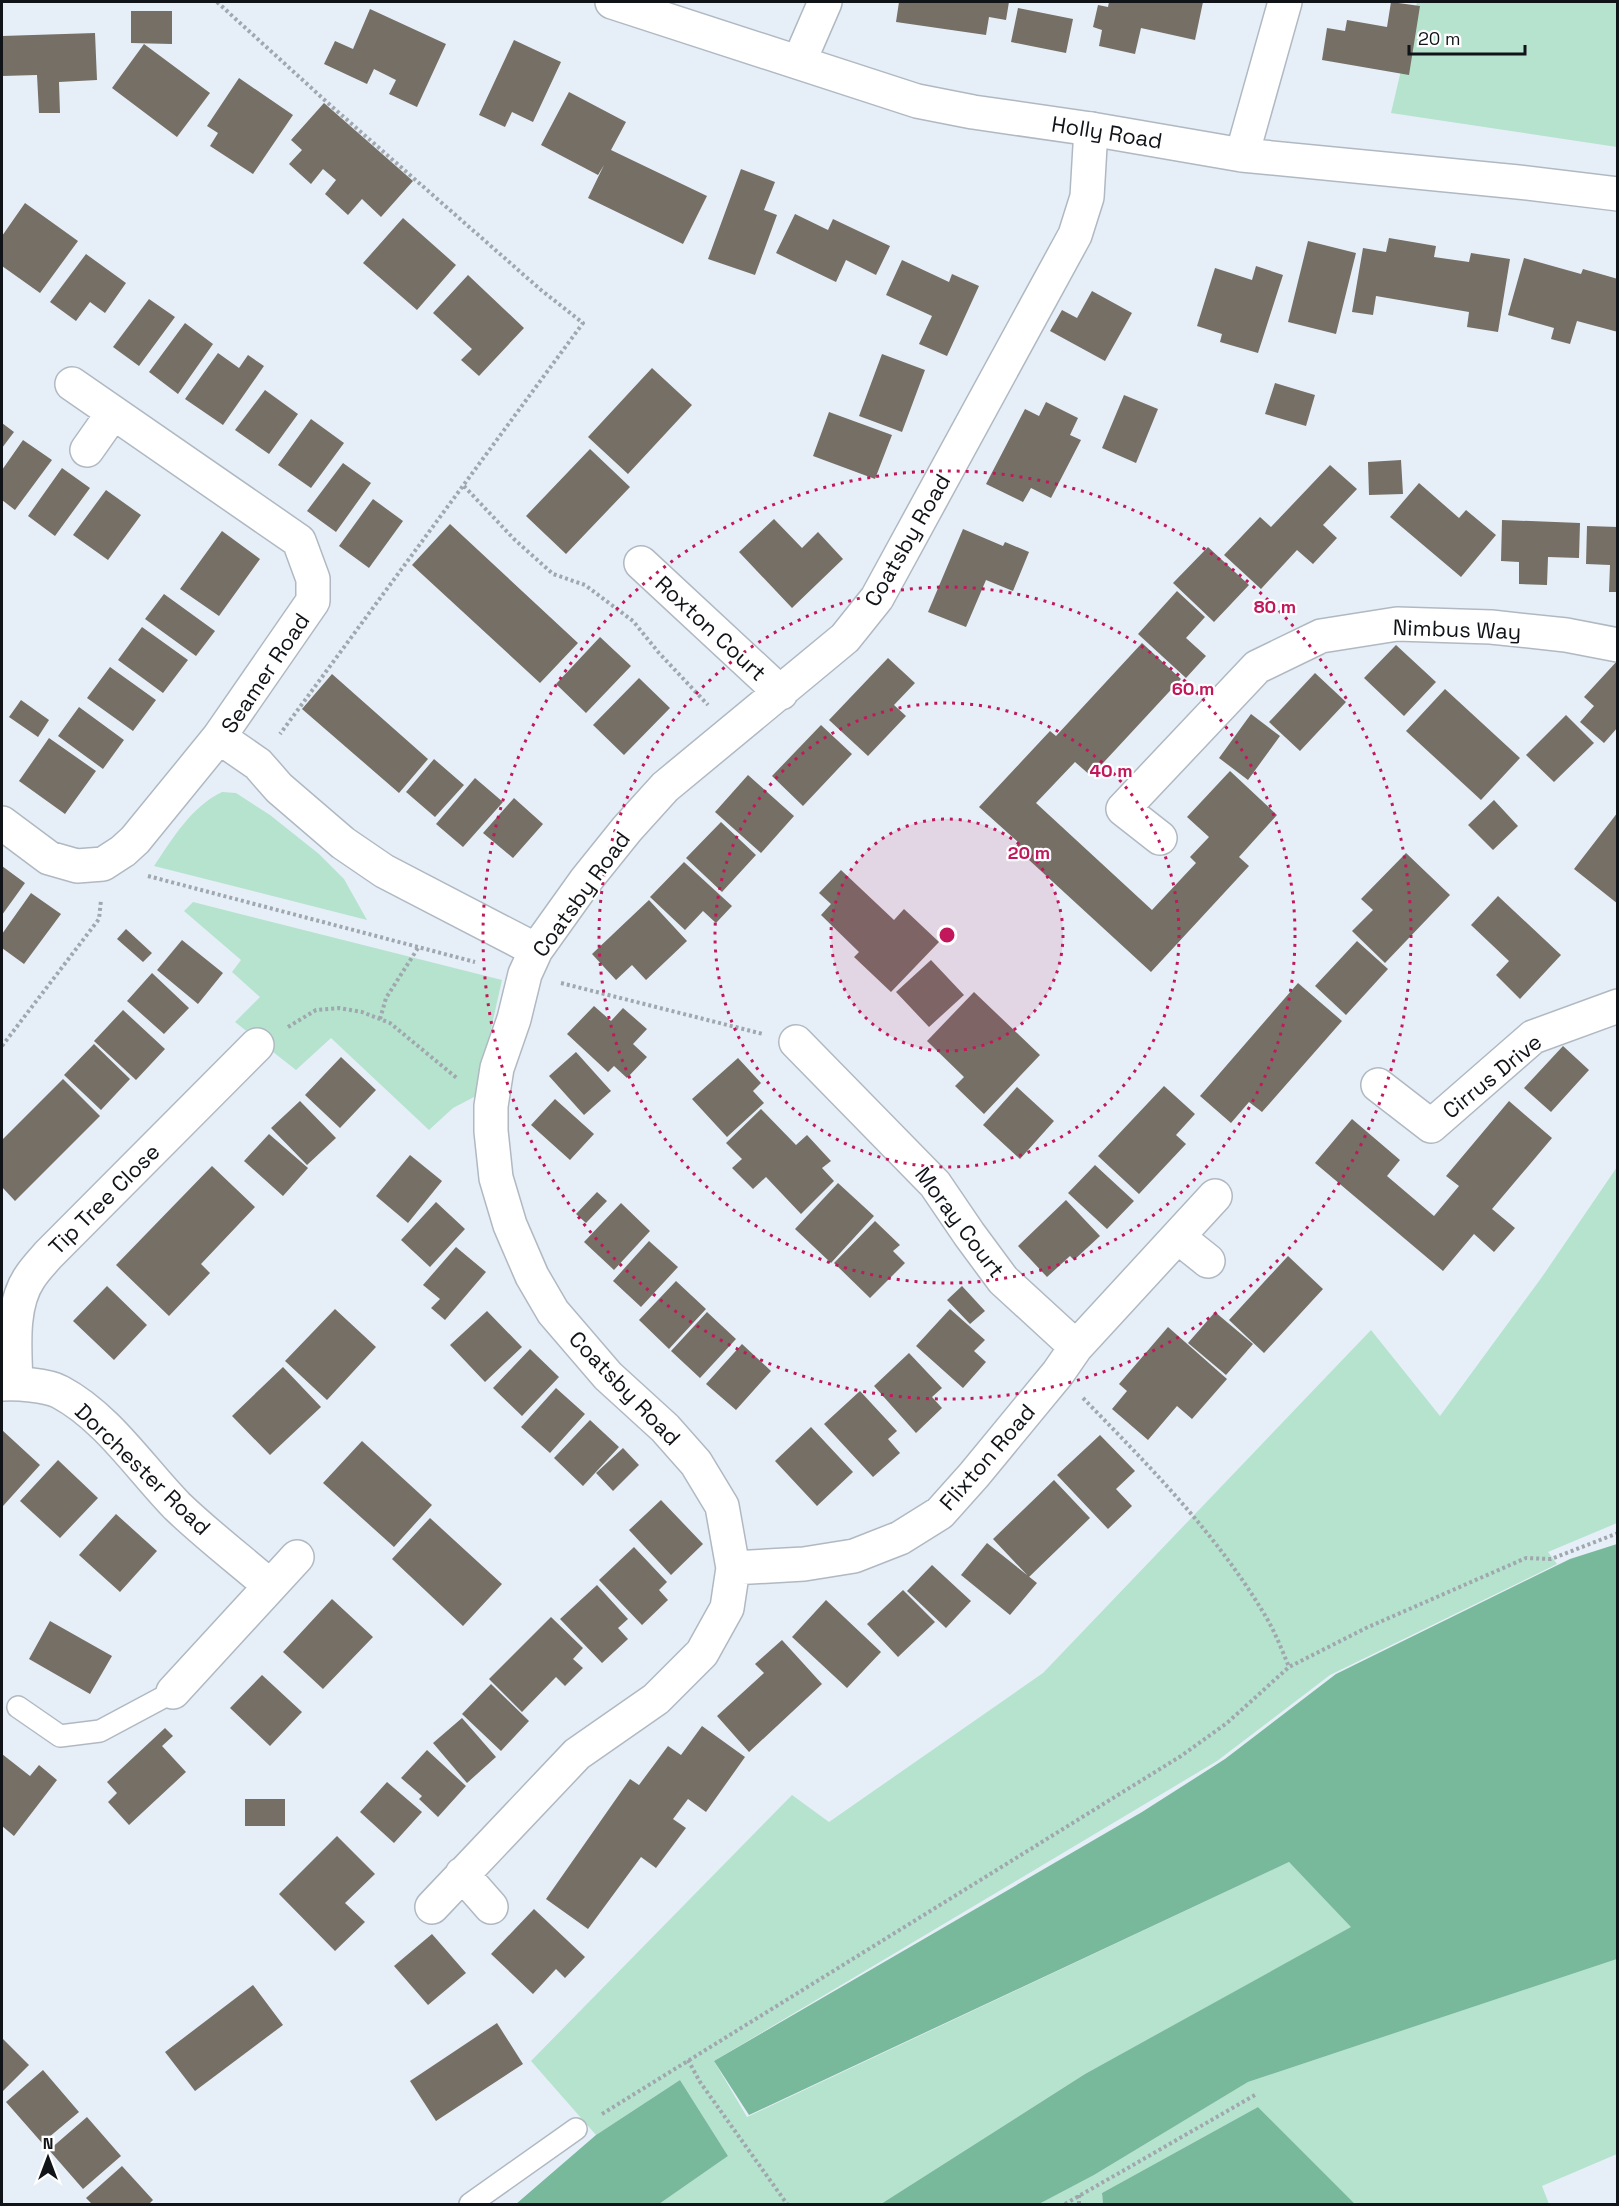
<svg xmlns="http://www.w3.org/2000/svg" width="1619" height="2206" font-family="'Space Grotesk',sans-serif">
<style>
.green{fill:#b5e3cd}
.forest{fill:#78b89b}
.building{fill:#756f66}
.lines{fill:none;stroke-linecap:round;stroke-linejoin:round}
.lane-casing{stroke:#b0b9c2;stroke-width:24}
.street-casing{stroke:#b0b9c2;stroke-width:36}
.secondary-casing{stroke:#b0b9c2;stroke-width:36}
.path{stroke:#a0a7af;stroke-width:4;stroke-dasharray:3 3;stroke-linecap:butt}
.lane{stroke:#fff;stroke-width:21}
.street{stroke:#fff;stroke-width:33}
.secondary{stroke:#fff;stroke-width:33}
.ring{fill:none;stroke:#c2185b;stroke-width:3;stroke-dasharray:3 6}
.labels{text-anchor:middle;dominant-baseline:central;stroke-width:4.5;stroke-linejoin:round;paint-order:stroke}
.street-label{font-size:22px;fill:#101317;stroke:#fff}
.centre{fill:#c2185b;stroke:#fff;stroke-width:3}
.ring-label{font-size:18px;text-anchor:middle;font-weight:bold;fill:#c2185b;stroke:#fff;stroke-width:4.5;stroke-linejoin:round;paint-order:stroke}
</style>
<rect width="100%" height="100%" fill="#e6eff8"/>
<!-- green -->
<path class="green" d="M1417,2H1617V147L1391,113Z
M222,792L236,793L270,815L319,854L344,879L367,920L154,866C173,838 191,807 222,792Z
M193,902L502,980L476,1096L453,1108L429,1130L331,1038L296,1070L235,1022L260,997L232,972L241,960L184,911Z
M1617,1167V1523L1548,1552L1557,1564L1330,1675L1217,1761L714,2061L747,2117L1289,1862L1352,1927L1085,2074L881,2204H659L728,2156L680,2080L596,2135L531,2061L792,1795L829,1822L1043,1673L1371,1330L1440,1416L1542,1277Z
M1617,1959V2154L1542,2186L1549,2204H1355L1258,2107L1102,2193L1103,2204H1039L1094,2175L1248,2082Z"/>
<!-- forest -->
<path class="forest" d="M1617,1544V1959L1248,2082L1094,2175L1039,2204H881L1085,2074L1351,1927L1289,1862L749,2115L714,2061L1142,1812L1225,1759L1336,1674L1570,1559Z
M680,2080L728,2156L659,2204H516L596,2135Z
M1258,2107L1355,2204H1103L1102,2193Z"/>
<!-- building -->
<path class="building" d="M899,2H1009L1006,20L989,17L986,35L896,22Z
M1109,2H1203L1195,40L1141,28L1135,54L1099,46L1102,30L1093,27L1098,5L1108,7Z
M1391,2L1420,6L1409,75L1322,60L1327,28L1345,31L1347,20L1387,27Z
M1018,8L1073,19L1066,53L1011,42Z
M370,9L446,44L417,107L389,94L396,80L374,69L367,84L324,64L335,41L353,49Z
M131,11H172V44L131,43Z
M95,33L97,80L59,82L60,113H39L37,75L2,76V36Z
M514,40L561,62L533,122L512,112L505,127L479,115Z
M144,44L210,93L177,137L112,88Z
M239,78L293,115L253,174L210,146L218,133L207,126Z
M569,92L626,122L611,150L707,196L683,244L588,198L604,165L598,175L541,145Z
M324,103L413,181L381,217L362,199L348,215L325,194L336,180L323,169L311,184L289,164L302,150L291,140Z
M741,169L775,182L764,210L777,215L755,275L708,259Z
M25,203L78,241L40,293L2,266V236Z
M795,214L828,230L833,219L890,246L876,275L846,260L836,282L776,253Z
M403,218L456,265L417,310L363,263Z
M1389,238L1436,246L1434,257L1469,262L1471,253L1510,259L1498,332L1467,327L1469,312L1376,296L1373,315L1352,312L1363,248L1386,252Z
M1308,241L1356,253L1336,334L1288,322Z
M86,254L126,283L105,313L90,302L76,321L50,302Z
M1524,258L1581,274L1583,269L1618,279V332L1577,321L1570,344L1551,339L1554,328L1508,315Z
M902,260L949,282L952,274L979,286L947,356L919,344L932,316L886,295Z
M1256,266L1283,275L1258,353L1220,342L1222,334L1197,326L1215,268L1252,280Z
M468,275L524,328L479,376L461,360L472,349L433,313Z
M1092,291L1132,313L1105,361L1050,331L1062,310L1077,318Z
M149,299L175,317L139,366L113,347Z
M185,323L213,344L178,394L149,372Z
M218,353L239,368L248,355L264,366L223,425L185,399Z
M882,354L925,370L902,432L859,416Z
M652,368L692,405L628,474L588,437Z
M1275,383L1315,395L1306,426L1265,414Z
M265,390L298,414L269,454L235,430Z
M1124,395L1158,409L1136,463L1102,448Z
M1046,402L1078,418L1070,435L1081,440L1051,498L1031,488L1023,502L986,484L1025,409L1039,416Z
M829,412L892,435L875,479L813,456Z
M311,419L344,443L311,488L278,465Z
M2,423L14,432L2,448Z
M23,440L52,460L15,510L2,500V470Z
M590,449L630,487L566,554L526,516Z
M1401,460L1403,494L1369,495L1368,462Z
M343,463L371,483L336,532L307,511Z
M1330,465L1357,489L1323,525L1337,538L1313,564L1297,550L1261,589L1224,555L1260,517L1271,527Z
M62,468L90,488L55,536L28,516Z
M1419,483L1459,518L1466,510L1496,535L1461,577L1390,517Z
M106,490L141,515L108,560L73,535Z
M373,499L403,521L369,568L339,546Z
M774,519L802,548L818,532L843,559L792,608L739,552Z
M1502,520L1580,523L1579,558L1548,557L1547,585L1519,584V562L1501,561Z
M450,524L578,643L540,683L412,565Z
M1587,526L1618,527V592H1609L1610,565L1586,564Z
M963,529L1003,546L1005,542L1029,552L1013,591L986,580L966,627L928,612Z
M222,531L260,559L219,616L180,589Z
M1208,547L1249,585L1214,622L1173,583Z
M1177,591L1205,617L1186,638L1206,656L1186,678L1138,634Z
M164,594L215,631L196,656L145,619Z
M142,627L188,660L163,693L118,660Z
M600,637L631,666L586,713L556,684Z
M1142,643L1181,679L1091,776L1075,762L1036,803L1152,910L1196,863L1190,857L1209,837L1187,817L1230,771L1277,815L1239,857L1249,866L1151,972L1015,847L1019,843L979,807L1050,731L1056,736Z
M1396,645L1436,682L1404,716L1364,678Z
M888,658L915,683L894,705L906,716L868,756L829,720Z
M1618,660V727L1604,743L1580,722L1594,706L1584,697Z
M110,667L156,700L133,731L87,698Z
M1315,673L1346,702L1300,751L1269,722Z
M332,674L428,759L399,793L302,709Z
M639,678L670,708L624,755L593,725Z
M1445,689L1520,758L1481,800L1406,731Z
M21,700L49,720L38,737L9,717Z
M79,707L124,740L103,769L58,736Z
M1251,714L1280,736L1248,780L1219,758Z
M1566,715L1594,743L1554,782L1526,755Z
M821,725L852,754L803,806L772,776Z
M49,738L96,771L65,814L19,781Z
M434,759L464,785L435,817L406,792Z
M748,775L794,816L761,853L715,812Z
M475,778L503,802L463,847L436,824Z
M514,798L543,824L513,858L483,833Z
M1494,800L1518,826L1493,850L1468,825Z
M1618,812V904L1574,869Z
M721,822L756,855L722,892L686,858Z
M1406,853L1450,895L1385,963L1352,931L1373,910L1361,899Z
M684,862L732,906L716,923L703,911L685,930L650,897Z
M2,866L25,883L2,915Z
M841,870L894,920L904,909L939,942L891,992L854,957L859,952L821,915L831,904L819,893Z
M31,893L61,914L24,964L2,948V934Z
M1498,896L1561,955L1520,999L1496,975L1509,961L1471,925Z
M649,900L687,941L646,980L632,965L616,980L592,954Z
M126,929L152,953L143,962L117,939Z
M182,940L223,973L198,1004L157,970Z
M1357,941L1388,969L1346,1015L1315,986Z
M931,960L964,995L929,1027L896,992Z
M152,973L189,1008L164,1034L127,1001Z
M1298,983L1342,1021L1262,1112L1249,1102L1231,1123L1200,1096Z
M974,992L1040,1055L984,1114L955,1086L964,1077L927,1041Z
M594,1006L611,1021L623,1008L647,1029L633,1044L647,1057L627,1078L614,1066L608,1072L567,1034Z
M123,1010L165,1049L136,1080L94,1041Z
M94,1044L130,1079L101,1110L64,1075Z
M1563,1046L1589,1070L1551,1112L1524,1088Z
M576,1052L611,1091L584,1115L549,1076Z
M341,1057L376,1090L340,1128L305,1095Z
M738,1058L761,1083L753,1091L764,1103L727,1137L692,1099Z
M63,1079L100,1116L15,1201L2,1187V1140Z
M1164,1086L1195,1114L1176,1135L1186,1144L1139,1194L1098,1156Z
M1017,1087L1054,1121L1020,1159L983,1125Z
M555,1099L594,1134L570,1160L531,1125Z
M300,1101L336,1138L307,1165L271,1128Z
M1509,1101L1552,1138L1492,1209L1515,1228L1494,1252L1474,1234L1443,1271L1315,1163L1352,1119L1400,1160L1387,1176L1434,1216L1459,1186L1446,1176Z
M761,1109L796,1145L807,1135L831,1161L822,1168L834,1181L801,1214L766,1177L753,1189L732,1168L742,1159L726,1143Z
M269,1134L308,1168L283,1196L244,1161Z
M410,1155L442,1181L408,1223L376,1196Z
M1095,1165L1134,1201L1107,1229L1068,1193Z
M212,1166L255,1207L201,1264L210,1273L169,1316L116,1265Z
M838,1183L874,1216L831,1263L795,1229Z
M597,1192L607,1201L586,1223L576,1214Z
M1066,1200L1100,1236L1074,1260L1070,1256L1047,1277L1018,1246Z
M436,1202L465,1229L430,1267L401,1240Z
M621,1203L650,1231L614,1270L584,1242Z
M875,1221L900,1245L893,1251L905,1263L870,1298L834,1263Z
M649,1241L678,1267L641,1307L613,1281Z
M456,1247L486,1272L445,1320L431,1308L440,1299L423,1285Z
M1288,1256L1323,1289L1264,1353L1229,1320Z
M676,1281L706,1309L669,1349L639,1320Z
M107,1286L147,1325L114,1360L73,1321Z
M962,1286L985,1311L970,1324L947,1300Z
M335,1309L376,1347L327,1400L285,1361Z
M950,1309L985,1340L974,1351L986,1362L963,1388L916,1346Z
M487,1311L522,1347L485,1382L450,1345Z
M707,1312L736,1339L700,1378L671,1351Z
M1215,1312L1253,1344L1226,1375L1188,1343Z
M1168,1327L1227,1379L1192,1419L1177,1406L1148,1440L1112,1409L1127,1391L1119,1384Z
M742,1344L771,1371L736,1410L706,1384Z
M530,1349L559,1377L522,1416L493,1388Z
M909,1353L942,1388L932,1397L942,1408L916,1433L874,1386Z
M283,1367L321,1407L270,1455L232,1416Z
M556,1388L585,1414L550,1453L521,1427Z
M860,1391L897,1431L888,1439L900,1453L873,1477L824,1424Z
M590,1420L619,1447L583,1486L554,1458Z
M811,1427L853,1472L817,1506L775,1461Z
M2,1430L40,1465L3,1506L2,1504Z
M1100,1435L1135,1471L1116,1489L1132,1506L1108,1529L1057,1475Z
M362,1441L432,1505L394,1547L323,1483Z
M623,1448L639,1465L613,1491L596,1473Z
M58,1460L98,1498L60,1538L20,1501Z
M1054,1480L1090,1518L1029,1577L993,1539Z
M661,1500L703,1544L671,1575L629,1530Z
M116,1514L157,1551L120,1592L79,1555Z
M430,1518L502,1584L463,1626L392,1559Z
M987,1543L1037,1583L1010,1615L961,1575Z
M634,1547L667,1582L659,1590L668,1600L642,1625L599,1580Z
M932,1565L971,1601L946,1628L907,1591Z
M597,1585L628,1619L618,1628L628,1639L602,1663L560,1619Z
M903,1590L935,1622L898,1657L867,1624Z
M332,1599L373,1637L323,1689L283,1652Z
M826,1600L881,1652L847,1688L792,1637Z
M551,1617L583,1648L573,1659L583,1668L565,1686L556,1677L522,1712L489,1679Z
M50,1621L112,1656L90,1694L29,1659Z
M782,1640L822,1684L749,1752L717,1716L764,1673L755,1664Z
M262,1675L302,1712L270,1746L230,1708Z
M491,1684L529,1721L501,1751L462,1714Z
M462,1718L496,1757L467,1783L433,1743Z
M702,1726L745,1757L706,1812L688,1799L673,1819L686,1828L656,1868L641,1857L588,1929L546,1899L630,1779L639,1785L668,1746L681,1755Z
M165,1728L173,1736L162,1746L186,1772L129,1825L108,1802L117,1793L107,1782Z
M427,1750L466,1786L438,1817L419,1799L422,1796L401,1778Z
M2,1754L30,1776L39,1765L57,1780L14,1836L2,1826Z
M387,1782L422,1812L394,1843L360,1812Z
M245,1799H285V1826H245Z
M337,1836L375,1874L345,1903L365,1922L335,1951L279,1894Z
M534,1909L585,1957L565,1978L556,1969L533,1994L491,1954Z
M432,1934L466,1973L428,2005L394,1966Z
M253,1985L283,2025L195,2091L165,2052Z
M497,2023L523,2064L436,2121L410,2081Z
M2,2038L29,2065L2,2092Z
M43,2070L79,2112L42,2143L6,2102Z
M87,2117L121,2156L83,2189L49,2150Z
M122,2166L153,2200L149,2204H92L86,2198Z"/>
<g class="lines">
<defs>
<path id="lane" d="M18,1707L60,1736L100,1731L173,1692
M470,2204L576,2129"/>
<path id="street" d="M799,62L825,2
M87,450L113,413
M641,563L781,693
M219,737L258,764L279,788L343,843L384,871L536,950
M2,823L49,858L77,866L103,864L123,851L135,840L219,737L313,601V579L299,541L72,384
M1160,838L1123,809L1257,667L1321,636L1397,624L1491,627L1566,635L1618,645
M796,1042L935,1184L969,1234L1003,1280L1076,1347
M1378,1085L1431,1126L1533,1037L1618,1006
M1178,1237L1208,1261
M2,1384C16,1383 47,1385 60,1392C107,1417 140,1468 177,1506C206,1534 240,1560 270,1586
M16,1384C15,1350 10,1306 30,1277C35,1269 42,1262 48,1255L257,1045
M733,1568L804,1564L854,1556L900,1538L940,1513L974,1475L1058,1373L1076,1347L1215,1196
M173,1692L297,1557
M462,1874L491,1907
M432,1907L577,1754L656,1699L702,1653L727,1608L733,1568L722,1506L696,1463L665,1428L608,1376L553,1312L532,1276L510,1225L496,1178L491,1131V1106L497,1068L514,1019L525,974L536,950L586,880L627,829L665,787L845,638L877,598L1075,235L1087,197L1091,129"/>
<path id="secondary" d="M612,2L917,101L973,112L1091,129L1242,155L1518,182L1618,194
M1242,155L1285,2"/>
</defs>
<!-- lane casing -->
<use href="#lane" class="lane-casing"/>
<!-- street casing -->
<use href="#street" class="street-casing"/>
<!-- secondary casing -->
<use href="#secondary" class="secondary-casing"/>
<!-- path -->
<path class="path" d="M217,2L329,104L541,290L583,323L280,734
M464,486L514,539L553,574L585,585L633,621L659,653L708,705
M148,876L475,962
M561,983L763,1034
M380,1019L386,998L418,948
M288,1027L316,1010L339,1008L362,1012L390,1023L458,1079
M2,1046L99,919L101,900
M1083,1398C1149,1466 1217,1534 1266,1617C1275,1632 1282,1650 1289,1667
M688,2060L700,2082L787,2204
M602,2114L1181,1756L1227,1723L1289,1667L1366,1628L1526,1558L1551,1559L1618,1533
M1065,2204L1255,2095
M1079,2204V2195"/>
<!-- lane -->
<use href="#lane" class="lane"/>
<!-- street -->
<use href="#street" class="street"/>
<!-- secondary -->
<use href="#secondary" class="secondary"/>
</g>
<!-- distance rings -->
<circle cx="947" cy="935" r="116" fill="#c2185b" fill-opacity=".12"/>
<g class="ring">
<circle cx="947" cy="935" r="116"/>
<circle cx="947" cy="935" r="232"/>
<circle cx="947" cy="935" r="348"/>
<circle cx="947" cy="935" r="464"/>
</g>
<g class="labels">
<!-- street labels -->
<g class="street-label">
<text transform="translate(1107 132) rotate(9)">Holly Road</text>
<text transform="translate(907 540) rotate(-60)">Coatsby Road</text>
<text transform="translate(711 628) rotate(43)">Roxton Court</text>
<text transform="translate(1457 629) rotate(2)">Nimbus Way</text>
<text transform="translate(265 673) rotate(-56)">Seamer Road</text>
<text transform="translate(581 894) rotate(-54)">Coatsby Road</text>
<text transform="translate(1492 1076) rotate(-39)">Cirrus Drive</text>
<text transform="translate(104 1199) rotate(-45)">Tip Tree Close</text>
<text transform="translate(960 1222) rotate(53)">Moray Court</text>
<text transform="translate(625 1388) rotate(46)">Coatsby Road</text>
<text transform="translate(987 1457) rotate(-49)">Flixton Road</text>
<text transform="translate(143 1469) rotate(44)">Dorchester Road</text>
</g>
</g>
<circle cx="947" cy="935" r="9" class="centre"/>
<g class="ring-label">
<text x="1275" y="613">80 m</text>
<text x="1193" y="695">60 m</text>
<text x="1111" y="777">40 m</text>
<text x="1029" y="859">20 m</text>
</g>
<!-- border -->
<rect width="1619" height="2206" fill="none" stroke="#101317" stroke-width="6"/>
<!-- north arrow -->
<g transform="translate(48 2158)" stroke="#ffffff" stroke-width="4.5" paint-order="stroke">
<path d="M0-4.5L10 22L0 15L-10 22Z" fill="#101317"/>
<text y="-9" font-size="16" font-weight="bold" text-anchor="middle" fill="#101317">N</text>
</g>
<!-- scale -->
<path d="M1409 45v9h116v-9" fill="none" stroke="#101317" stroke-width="3"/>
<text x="1418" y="45" font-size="18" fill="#101317" stroke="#ffffff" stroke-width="4.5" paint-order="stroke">20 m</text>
</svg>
